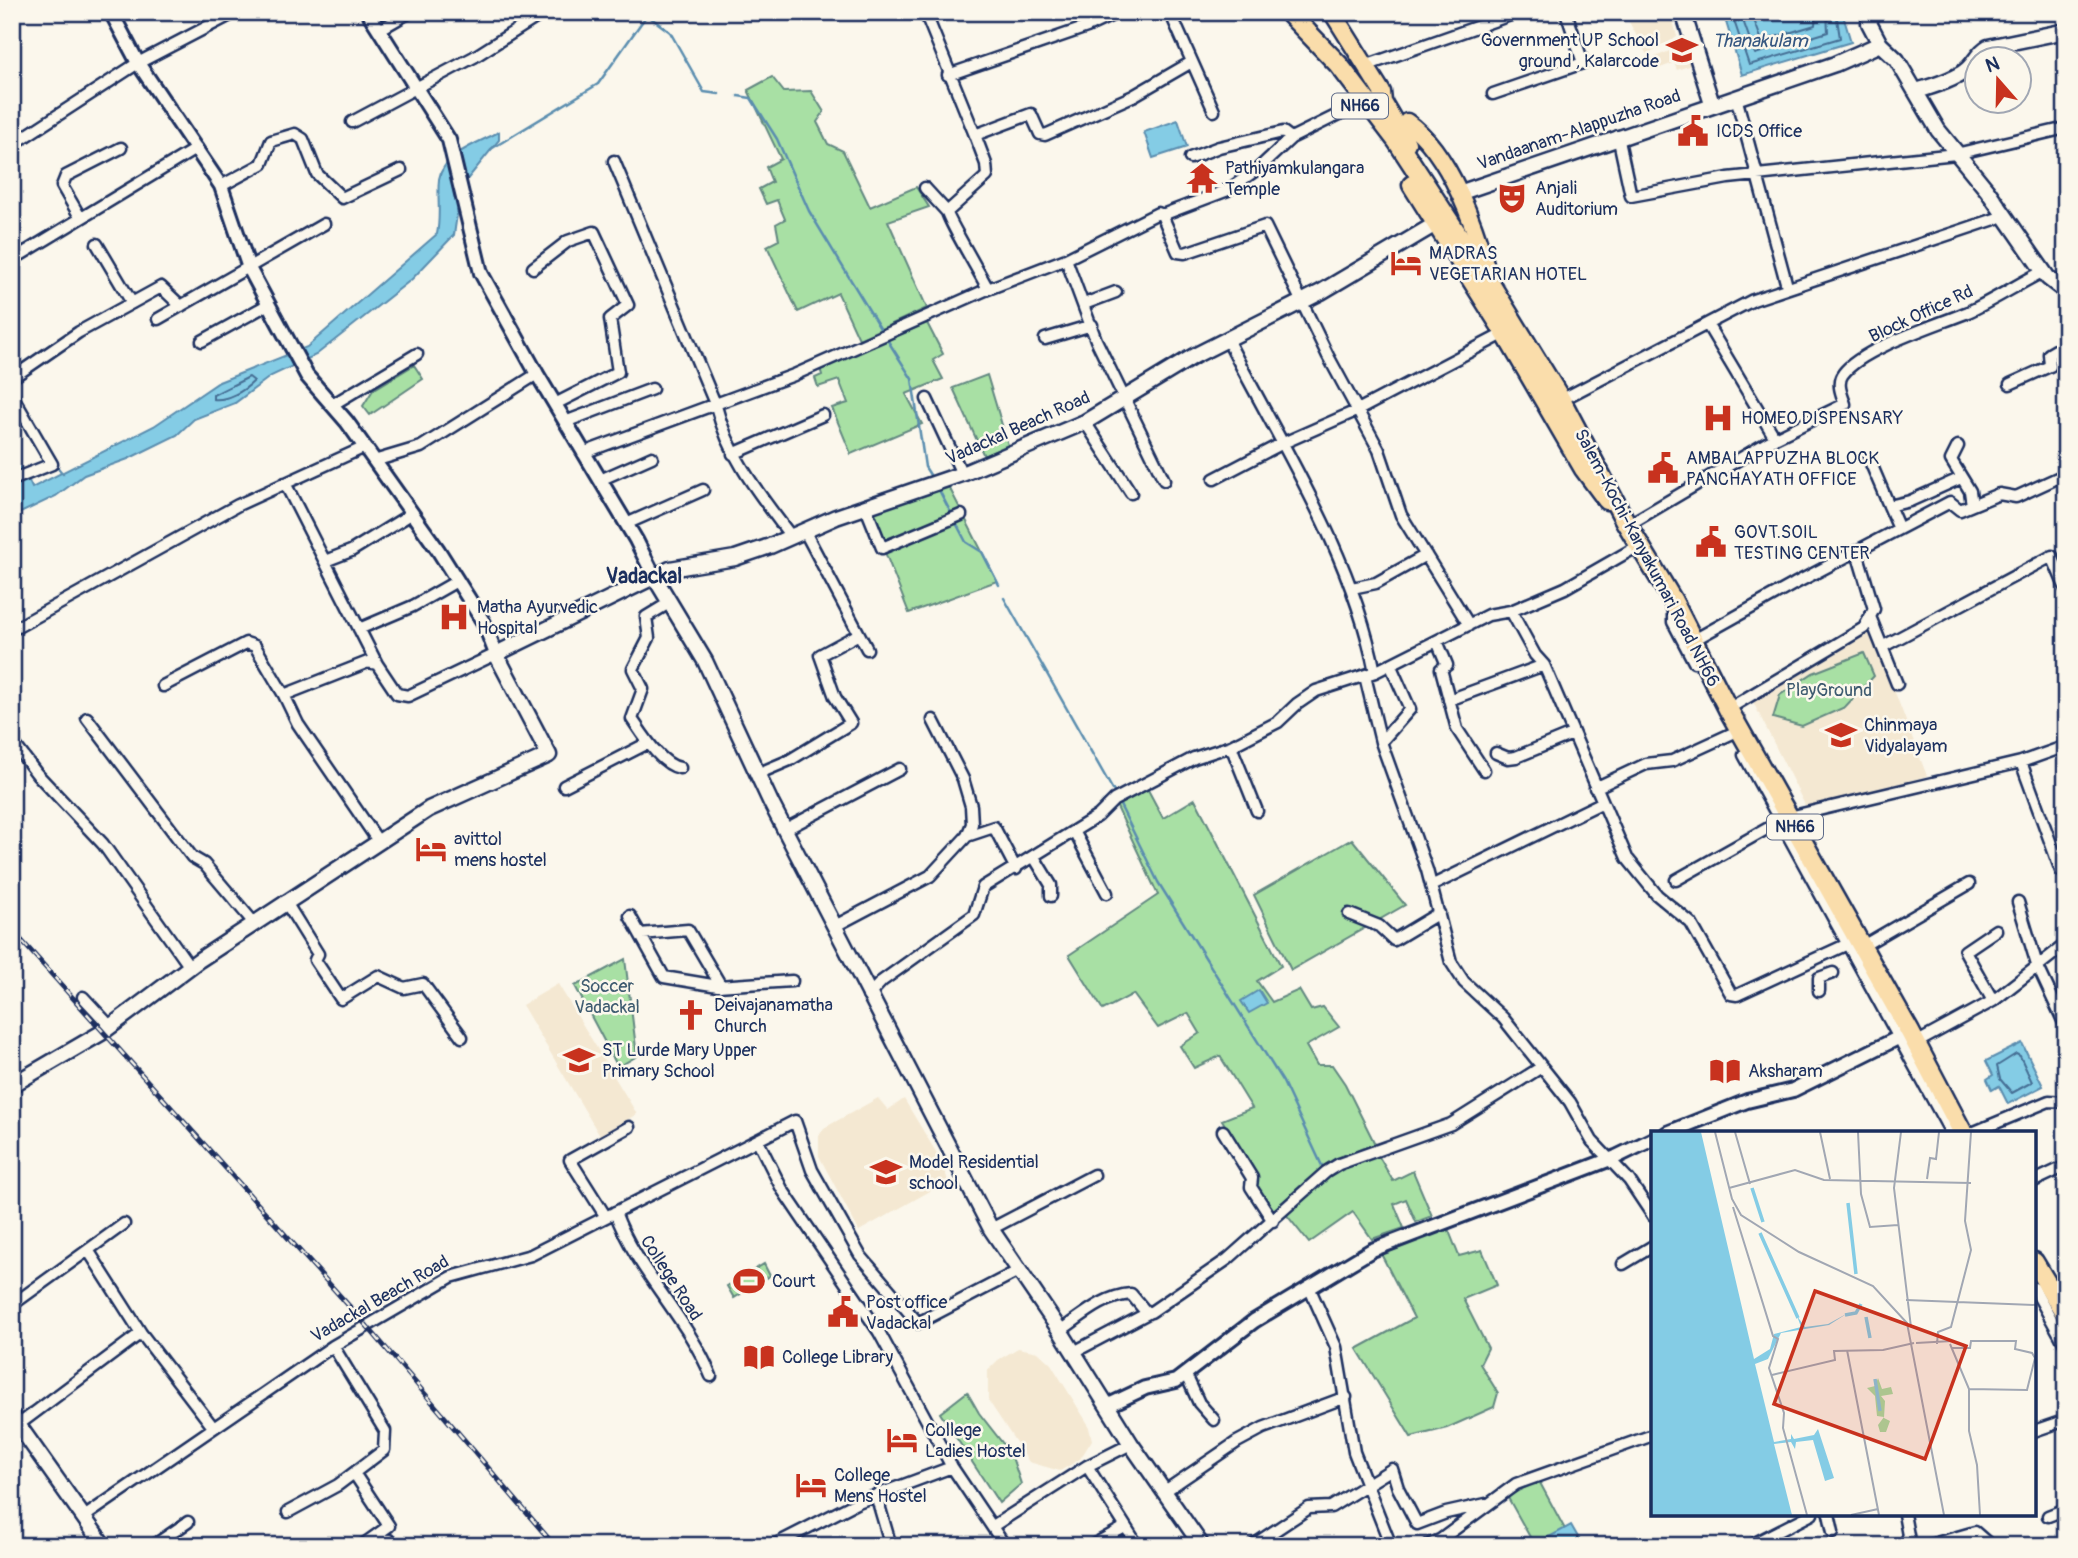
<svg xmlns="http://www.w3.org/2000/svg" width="2078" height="1558" font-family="Pangolin,sans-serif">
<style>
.built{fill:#f4e8d2}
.green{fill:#a8e0a4;stroke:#628881;stroke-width:2}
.water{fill:#84cce5;stroke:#5a8daf;stroke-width:2}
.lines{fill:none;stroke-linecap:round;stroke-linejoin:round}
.shore{stroke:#456e94;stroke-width:2}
.stream{stroke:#5a8daf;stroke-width:2.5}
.minor-casing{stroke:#1b2f5e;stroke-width:15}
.tertiary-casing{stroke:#1b2f5e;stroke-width:18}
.secondary-casing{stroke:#1b2f5e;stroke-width:19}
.primary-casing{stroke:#1b2f5e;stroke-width:21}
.trunk-casing{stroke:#1b2f5e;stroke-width:23}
.minor{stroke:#fbf7ec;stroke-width:10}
.tertiary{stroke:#fbf7ec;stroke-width:12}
.secondary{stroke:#fbf7ec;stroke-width:14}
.primary{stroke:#faddab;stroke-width:16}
.trunk{stroke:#faddab;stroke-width:18}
.rail-casing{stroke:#1b2f5e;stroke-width:5}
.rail{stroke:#fbf7ec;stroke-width:2.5;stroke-dasharray:8;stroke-linecap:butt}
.labels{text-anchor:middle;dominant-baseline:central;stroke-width:5;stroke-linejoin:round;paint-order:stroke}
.shield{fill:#fbf7ec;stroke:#5e6b89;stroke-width:2}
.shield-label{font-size:16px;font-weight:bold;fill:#1b2f5e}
.poi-label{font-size:18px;fill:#1b2f5e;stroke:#fbf7ec;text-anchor:start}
.street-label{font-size:18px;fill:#1b2f5e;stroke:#fbf7ec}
.park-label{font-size:18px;fill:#3e5b70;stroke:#fbf7ec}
.water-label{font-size:19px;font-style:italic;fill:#355680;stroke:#fbf7ec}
.quarter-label{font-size:21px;font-weight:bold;fill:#1b2f5e;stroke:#fbf7ec}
.inset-river{fill:none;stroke:#84cce5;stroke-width:3.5}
.inset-road{fill:none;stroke:#a1a7b3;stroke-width:2}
.view{fill:#c8321e;fill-opacity:0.15;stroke:#c8321e;stroke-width:3.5}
.inset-edge{fill:none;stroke:#1b2f5e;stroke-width:3.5}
</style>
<rect width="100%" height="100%" fill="#fbf7ec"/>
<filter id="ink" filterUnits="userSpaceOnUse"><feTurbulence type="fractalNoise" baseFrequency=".0143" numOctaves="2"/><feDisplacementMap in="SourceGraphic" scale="14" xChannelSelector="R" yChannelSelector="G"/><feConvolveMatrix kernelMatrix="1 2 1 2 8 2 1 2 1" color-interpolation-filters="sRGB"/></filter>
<g filter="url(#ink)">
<!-- built -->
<path class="built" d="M1647,12H1671L1677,37L1647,55L1628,20Z
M1689,43L1697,63L1677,70L1674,63L1660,68L1655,57Z
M1870,627L1927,776L1807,809L1749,694Z
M558,984L637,1114L600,1136L522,1005Z
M878,1098L888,1110L904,1099L942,1162L948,1181L859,1231L819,1156V1136L824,1128Z
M1018,1348L1038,1352L1051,1364L1088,1424L1092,1440L1080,1459L1060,1471L1029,1462L988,1400V1370L998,1360Z"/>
<!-- green -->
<path class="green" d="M772,77L784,92L811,91L824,112L817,122L828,144L843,151L870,207L916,187L929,207L888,221L927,308L859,339L838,293L798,312L767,246L779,240L776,224L785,219L777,200L766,204L759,189L772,182L766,167L781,159L748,90Z
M927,323L943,354L933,360L943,379L906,394L922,424L851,454L832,408L848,403L839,380L818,387L815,378L822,375L820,368Z
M414,365L423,379L370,415L363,406L373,390Z
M987,375L1008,445L984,456L953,388Z
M948,485L997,581L909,613L870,514Z
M1864,653L1874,676L1845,707L1802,726L1773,718L1780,695L1813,673Z
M1147,788L1163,818L1195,799L1281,966L1257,981L1272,1002L1299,990L1311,1010L1323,1007L1339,1027L1306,1046L1317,1065H1332L1345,1084L1375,1144C1333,1157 1305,1181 1274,1211L1257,1187L1258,1177L1222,1120L1252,1108L1220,1056L1194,1068L1180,1046L1200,1033L1188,1013L1158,1028L1133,994L1103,1010L1069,955L1158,895L1116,805Z
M1352,839L1405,905L1291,970L1254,895Z
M625,959L637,1056L618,1067L575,986Z
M1378,1155L1393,1181L1413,1171L1432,1216L1416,1222L1406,1199L1394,1204L1404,1228L1372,1239L1353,1212L1309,1243L1286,1214L1325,1176Z
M1447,1226L1459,1256L1482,1250L1497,1285L1463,1299L1488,1348L1480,1364L1498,1393L1494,1407L1447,1428L1411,1437L1357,1349L1414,1318L1380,1252Z
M764,1264L770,1276L734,1298L727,1286Z
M967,1392L979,1413L1011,1454L1021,1484L999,1503L940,1413Z
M1539,1481L1574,1546H1535L1507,1496Z"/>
<!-- water -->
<path class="water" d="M1723,12H1842L1851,42L1742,75Z
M1178,120L1187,147L1153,158L1144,132Z
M499,132V140L461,187L454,235L412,279L316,355L271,376L235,403L194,419L177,435L128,459L84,475L56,496L12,517V460L25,472L32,488L154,426L219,382L307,347L437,234C441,215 437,197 439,179C443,154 480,142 499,132Z
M1259,990L1267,1003L1249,1013L1241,1001Z
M2022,1043L2043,1086L2008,1104L1999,1086L1992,1090L1987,1079L1993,1075L1986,1061Z
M1571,1525L1583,1546H1542L1540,1542Z"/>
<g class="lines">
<!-- shore -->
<path class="shore" d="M1731,12L1749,65L1840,38L1836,12
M1740,12L1755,54L1828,32L1827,12
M1751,12L1762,41L1815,25L1816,12
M249,377L254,381C244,391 227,401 213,399V395Z
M2016,1054L2020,1056L2032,1082L2012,1093L2000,1079L1997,1066Z"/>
<!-- stream -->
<path class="stream" d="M647,15L670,32L704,92L719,94
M738,96L751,98L777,139L809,211L881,330
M491,149L598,84L649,12
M888,341L912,379L925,467L932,478
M12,406L18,416
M54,463L63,474
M939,490L952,515
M955,521L966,542L982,552L999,585
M1004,598L1114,792
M1120,805L1158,882L1283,1082L1323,1168"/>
<defs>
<path id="minor" d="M925,12L975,135L1031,114L1040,134L1045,135L1133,96L1190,63
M1170,12L1214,111
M115,18L124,12
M379,30L410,12
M1365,66L1519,12
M948,75L1087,27L1119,12
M1493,94L1583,63L1566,12
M1736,97L1787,286
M352,122L474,57L545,12
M975,135L986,164L987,176L947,212C947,218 982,277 988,289L1066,259L1096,340L1164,480
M1618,136L1631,196L1728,178L1956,154L2066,128
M12,145L138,63L236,12
M1190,158L1219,147L1283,132L1291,138
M614,161L716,406C729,457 759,494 790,535
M221,186L262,164L271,141L295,134L303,139L317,174L342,198L401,170
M925,188L947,212
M1162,215L1228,190L1259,168L1291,138L1360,104
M80,217L62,186L66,176L121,148
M97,244L132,303
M1066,259L1158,213L1162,215L1178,252L1185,253L1265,226L1328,356L1379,450L1401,515L1469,625
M12,260L197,148
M533,268L568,241L594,232L628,305L610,319L618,372L555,404
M1084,304L1116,292
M158,319L324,224
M1707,324L1775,438
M1045,339L1092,325
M1227,339C1282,447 1351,551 1375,672
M202,341L267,305
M12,378L79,332L161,287L181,306
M2010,384L2050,366L2049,354L2066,344
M12,395L52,464L12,480
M927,399L962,474
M1561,400L1753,300L2004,216
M332,405L417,354
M565,422L652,389
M1085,422L1131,493
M1958,446L1951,460L1970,491L1972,505
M583,453L794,375L988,289
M733,454L823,415
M1869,459L1899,529
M374,461L421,447L537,374
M1214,479L1281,444L1356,411L1505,333
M600,480L652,457
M285,483L377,664
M1889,506L1910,501L1961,478
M866,508L882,548L961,515
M626,524L703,490
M1628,525L1775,438L1845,404C1842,395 1836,383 1843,374C1862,348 1937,325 1968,312C1994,300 2018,284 2044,271
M804,530L867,649
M325,561L351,551L411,514
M1352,588L1376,583L1426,555
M669,603L646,617L649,638L633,669L643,689L632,719C643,735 661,765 680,768
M1673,609V622L1694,662
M1511,611L1535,655L1544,665L1627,858L1657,895L1691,923L1731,994L1737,995L1852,942
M1871,619L1897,684
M359,629L413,606L457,581
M12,630L238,505L365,447
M1694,640L1794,584L1950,502L1960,510L1999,494L2016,497L2066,474
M1437,641L1447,665L1441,669L1457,729L1484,770
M1882,647L2052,556L2066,589
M1365,676L1381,742L1427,870L1451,962L1464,982L1503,1018L1570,1102L1592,1141L1629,1180L1653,1216
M163,686L246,643L255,646L284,695L368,662L377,664L397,694L408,696L496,654
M284,695L298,724L378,841
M1449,700L1544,665
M1728,709L1864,628L1874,609L1857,552
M87,718L192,857L204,864L254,923
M12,741L37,774L103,844L190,967
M1381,742L1410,709L1390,664
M1231,746L1257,811
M1496,753L1508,758L1516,757L1572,734
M1744,755L1951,1133
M2021,762L2061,871
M757,774L790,760L851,723L835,697L820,655L859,634
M564,786L648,743
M1595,788L1646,764L1672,761L1733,733
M1789,817L2021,762L2066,746
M786,829L900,769
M1074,831L1107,893
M967,836L994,827L1016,869
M1034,857L1051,885V896
M1676,880L1779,822
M1431,886L1601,803
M285,901L318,954L315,960L341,999L378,976L404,988L423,984L462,1037
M2018,902L2037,965L2066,1027
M1349,914L1379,926L1394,940L1439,913
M630,916L664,977L718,986L792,981
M835,926L930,876L967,836L972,824L971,806L963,779L933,720
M640,934L688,930L721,986
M1861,947L1969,884
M1819,991V978L1833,973
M868,996L882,981L974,915L983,887L1098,816L1114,800L1194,758L1231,746L1278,722L1297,704L1316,691L1375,672L1488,615L1511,611L1565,588L1640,545
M83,997L110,1026
M1993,1001L1965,951L1996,930
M1916,1043L1993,1001L2066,944
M1223,1131L1252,1178L1251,1187L1273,1221
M1972,1133L2049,1101L2066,1102
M758,1141L782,1189L879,1332L952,1467L1005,1546
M2034,1181L2066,1166
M615,1212C637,1272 687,1317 711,1376
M606,1217L570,1160L629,1127
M991,1229L1094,1175
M88,1250L141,1333L213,1427
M1623,1264L1653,1246
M1309,1287L1336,1347L1354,1452L1391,1546
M2034,1288L2066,1346
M12,1305L124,1224
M1060,1331C1082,1316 1103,1296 1131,1294L1146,1312H1151L1228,1259L1326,1172L1339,1164L1451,1124L1540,1068
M1074,1352L1148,1313
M1186,1375L1199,1403L1214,1420
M18,1425L141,1333
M2034,1431L2066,1420
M1087,1466L1138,1546
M354,1473L389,1526L361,1546
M1165,1491L1237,1442L1263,1428L1346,1397
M876,1495L891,1546
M288,1512L338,1485L384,1450L385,1431L333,1346
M1829,1514L1833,1532
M1904,1514L1910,1546
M2048,1516L2066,1509
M84,1517L333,1346L451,1277L531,1255L795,1121L812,1170L860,1255L918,1323L1020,1270
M993,1526L1087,1466L1131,1444
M373,1538L389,1540L394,1546
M153,1546L188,1522
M772,1546L858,1502L952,1467
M1091,1546L1125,1527
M1252,1546L1309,1508L1331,1507L1392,1469L1398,1488L1417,1524L1446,1513L1486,1504
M1426,1546L1440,1540L1516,1484L1653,1435
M1749,1546L1812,1514
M1926,1546L1975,1532L1991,1546"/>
<path id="tertiary" d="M111,12L138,63L221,186L249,268L307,376L347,422L438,550L484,623L496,654
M368,12L449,140L481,273L537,374L636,540L655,578
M1667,1133L1747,1101L1793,1090L1910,1032
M1107,1406L1145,1388L1176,1381L1254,1321L1372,1250L1616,1157L1653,1139"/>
<path id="secondary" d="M1683,12L1712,104
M1873,12L1869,23L1880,44L1897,60L1938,130L1987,190L2048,278L2066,292
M1917,91C1932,86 1952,81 1965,71C1975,64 1977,53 1988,47L2066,31
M1459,193L1835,64L1880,44
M655,578L705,661L771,803L991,1229L1061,1332L1131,1444L1202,1546
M12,1085L103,1032L199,960L429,809L549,755L496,654L670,569L735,558L770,546L836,517L962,474L1085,422L1194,356L1321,292L1444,219
M12,1416L104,1546"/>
<path id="primary" d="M1332,12L1382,92L1383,102L1407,143
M1407,122C1450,152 1477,230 1489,279"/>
<path id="trunk" d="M1288,12L1339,65L1397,141L1489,282L1561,400L1625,521L1673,601L1728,709L1910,1032L1963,1133
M1412,185L1505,333L1584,469L1607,500
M2034,1262L2066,1315"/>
</defs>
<!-- minor casing -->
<use href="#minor" class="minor-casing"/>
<!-- tertiary casing -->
<use href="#tertiary" class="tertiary-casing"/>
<!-- secondary casing -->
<use href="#secondary" class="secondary-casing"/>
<!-- primary casing -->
<use href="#primary" class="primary-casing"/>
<!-- trunk casing -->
<use href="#trunk" class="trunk-casing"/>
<!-- minor -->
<use href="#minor" class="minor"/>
<!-- tertiary -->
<use href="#tertiary" class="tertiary"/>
<!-- secondary -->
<use href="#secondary" class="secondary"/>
<!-- primary -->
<use href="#primary" class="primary"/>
<!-- trunk -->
<use href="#trunk" class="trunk"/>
<defs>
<path id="rail" d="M12,930L367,1326L555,1546"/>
</defs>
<!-- rail casing -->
<use href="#rail" class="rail-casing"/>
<!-- rail -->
<use href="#rail" class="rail"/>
</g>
</g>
<!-- icons -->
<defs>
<symbol id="school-bare" viewBox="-9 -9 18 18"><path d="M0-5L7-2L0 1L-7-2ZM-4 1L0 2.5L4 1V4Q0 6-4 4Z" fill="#c8321e" stroke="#fbf7ec" stroke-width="2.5" paint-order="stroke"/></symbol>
<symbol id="civic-bare" viewBox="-9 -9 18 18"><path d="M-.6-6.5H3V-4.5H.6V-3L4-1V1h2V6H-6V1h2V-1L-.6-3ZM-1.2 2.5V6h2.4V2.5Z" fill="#c8321e" stroke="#fbf7ec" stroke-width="2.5" paint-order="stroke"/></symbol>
<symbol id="temple-bare" viewBox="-9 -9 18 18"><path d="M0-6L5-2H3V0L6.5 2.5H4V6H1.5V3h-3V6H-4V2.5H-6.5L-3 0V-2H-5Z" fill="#c8321e" stroke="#fbf7ec" stroke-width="2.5" paint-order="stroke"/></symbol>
<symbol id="theatre-bare" viewBox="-9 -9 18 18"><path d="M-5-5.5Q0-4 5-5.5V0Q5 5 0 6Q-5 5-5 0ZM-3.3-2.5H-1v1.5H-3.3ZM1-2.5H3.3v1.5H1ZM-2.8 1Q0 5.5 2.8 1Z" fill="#c8321e" stroke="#fbf7ec" stroke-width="2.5" paint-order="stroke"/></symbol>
<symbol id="hotel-bare" viewBox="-9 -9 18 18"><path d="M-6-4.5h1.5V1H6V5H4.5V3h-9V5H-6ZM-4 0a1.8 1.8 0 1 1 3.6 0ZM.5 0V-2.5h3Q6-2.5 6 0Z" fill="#c8321e" stroke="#fbf7ec" stroke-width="2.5" paint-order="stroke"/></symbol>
<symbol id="hospital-bare" viewBox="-9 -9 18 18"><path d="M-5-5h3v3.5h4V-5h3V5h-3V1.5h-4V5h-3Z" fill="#c8321e" stroke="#fbf7ec" stroke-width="2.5" paint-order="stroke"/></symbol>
<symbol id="church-bare" viewBox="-9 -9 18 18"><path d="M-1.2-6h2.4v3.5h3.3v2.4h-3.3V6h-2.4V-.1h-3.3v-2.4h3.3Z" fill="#c8321e" stroke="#fbf7ec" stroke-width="2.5" paint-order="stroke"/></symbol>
<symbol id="library-bare" viewBox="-9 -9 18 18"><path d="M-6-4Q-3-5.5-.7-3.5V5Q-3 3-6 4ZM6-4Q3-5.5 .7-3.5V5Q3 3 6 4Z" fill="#c8321e" stroke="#fbf7ec" stroke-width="2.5" paint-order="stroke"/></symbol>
<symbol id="stadium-bare" viewBox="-9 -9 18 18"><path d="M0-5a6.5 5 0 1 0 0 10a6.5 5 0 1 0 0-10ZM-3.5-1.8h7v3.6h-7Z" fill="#c8321e" stroke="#fbf7ec" stroke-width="2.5" paint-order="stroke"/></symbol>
</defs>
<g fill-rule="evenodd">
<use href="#school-bare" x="1660" y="28" width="44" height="44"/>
<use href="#civic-bare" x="1671" y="109" width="44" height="44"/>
<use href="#temple-bare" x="1180" y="156" width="44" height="44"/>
<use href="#theatre-bare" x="1490" y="176" width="44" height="44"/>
<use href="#hotel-bare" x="1384" y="241" width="44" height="44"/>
<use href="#hospital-bare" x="1696" y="396" width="44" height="44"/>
<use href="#civic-bare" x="1641" y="446" width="44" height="44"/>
<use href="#civic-bare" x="1689" y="520" width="44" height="44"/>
<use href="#hospital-bare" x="432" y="595" width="44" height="44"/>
<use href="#school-bare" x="1819" y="713" width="44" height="44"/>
<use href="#hotel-bare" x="409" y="827" width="44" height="44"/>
<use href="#church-bare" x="669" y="993" width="44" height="44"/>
<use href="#school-bare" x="557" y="1038" width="44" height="44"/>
<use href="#library-bare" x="1703" y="1049" width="44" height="44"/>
<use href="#school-bare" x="864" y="1150" width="44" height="44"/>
<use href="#stadium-bare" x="727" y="1259" width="44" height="44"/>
<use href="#civic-bare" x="821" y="1290" width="44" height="44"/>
<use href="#library-bare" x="737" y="1335" width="44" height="44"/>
<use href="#hotel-bare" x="880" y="1418" width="44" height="44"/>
<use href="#hotel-bare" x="789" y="1463" width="44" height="44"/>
</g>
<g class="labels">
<!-- shield labels -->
<g class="shield">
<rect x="1332" y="93.5" width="56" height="25" rx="5"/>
<rect x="1767" y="814.5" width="56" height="25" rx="5"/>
</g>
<g class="shield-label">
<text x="1360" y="106">NH66</text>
<text x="1795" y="827">NH66</text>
</g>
<!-- poi labels -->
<g class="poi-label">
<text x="1659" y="40" text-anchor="end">Government UP School<tspan x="1659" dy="21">ground , Kalarcode</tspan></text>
<text x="1716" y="131">ICDS Office</text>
<text x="1225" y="168">Pathiyamkulangara<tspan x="1225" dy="21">Temple</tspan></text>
<text x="1535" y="188">Anjali<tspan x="1535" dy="21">Auditorium</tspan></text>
<text x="1429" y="253">MADRAS<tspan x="1429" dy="21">VEGETARIAN HOTEL</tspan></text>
<text x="1741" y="418">HOMEO DISPENSARY</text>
<text x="1686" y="458">AMBALAPPUZHA BLOCK<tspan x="1686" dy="21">PANCHAYATH OFFICE</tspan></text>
<text x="1734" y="532">GOVT.SOIL<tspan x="1734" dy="21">TESTING CENTER</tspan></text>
<text x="477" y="607">Matha Ayurvedic<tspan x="477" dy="21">Hospital</tspan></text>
<text x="1864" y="725">Chinmaya<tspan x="1864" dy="21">Vidyalayam</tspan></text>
<text x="454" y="839">avittol<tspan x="454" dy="21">mens hostel</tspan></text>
<text x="714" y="1005">Deivajanamatha<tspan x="714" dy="21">Church</tspan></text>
<text x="602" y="1050">ST Lurde Mary Upper<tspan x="602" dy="21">Primary School</tspan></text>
<text x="1748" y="1071">Aksharam</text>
<text x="909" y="1162">Model Residential<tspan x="909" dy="21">school</tspan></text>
<text x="772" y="1281">Court</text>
<text x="866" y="1302">Post office<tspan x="866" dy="21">Vadackal</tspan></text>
<text x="782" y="1357">College Library</text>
<text x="925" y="1430">College<tspan x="925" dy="21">Ladies Hostel</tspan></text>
<text x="834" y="1475">College<tspan x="834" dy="21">Mens Hostel</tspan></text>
</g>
<!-- street labels -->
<g class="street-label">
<text transform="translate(1579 130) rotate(-19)">Vandaanam-Alappuzha Road</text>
<text transform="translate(1921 314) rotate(-25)">Block Office Rd</text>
<text transform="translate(1018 428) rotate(-24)">Vadackal Beach Road</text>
<text transform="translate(1647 558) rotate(62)">Salem-Kochi-Kanyakumari Road NH66</text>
<text transform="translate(671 1278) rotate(57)">College Road</text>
<text transform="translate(380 1299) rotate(-30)">Vadackal Beach Road</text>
</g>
<!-- park labels -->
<g class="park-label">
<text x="1829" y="690">PlayGround</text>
<text x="607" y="986">Soccer<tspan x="607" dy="21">Vadackal</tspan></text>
</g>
<!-- water labels -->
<g class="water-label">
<text x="1760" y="41">Thanakulam</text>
</g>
<!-- quarter labels -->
<g class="quarter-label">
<text x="644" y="576">Vadackal</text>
</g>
</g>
<!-- overview -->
<g transform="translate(1651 1131)">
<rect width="385" height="385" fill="#fbf7ec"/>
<path d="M227,247L231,258L240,256L242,263L230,265L234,270L233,287L239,290L235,301H229L227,294L233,286L226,285L224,265L216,257L224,255Z" fill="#a8e0a4"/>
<path d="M0,1H50L103,228L119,218L123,203L150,196L146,185L154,196L177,193L197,182L178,194L130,202L117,228L104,233L123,311L140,308V303L143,308L163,304L167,298L183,347L174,350L162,309L145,311L144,318L140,311L123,313L141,384H0Z" fill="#84cce5"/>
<path class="inset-river" d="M101,57L112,91M197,72L205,143M109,102L147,187M194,184L205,182L210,173M215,186L219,207M224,248L229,280"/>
<path class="inset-road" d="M64,1L81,68L90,84L148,121L222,155L256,192L293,384M84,1L99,53M169,1L179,48M207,1L210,63L219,96L247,94M250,1L243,57L260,196M276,48L279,27L285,28L288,1M78,57L144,39L173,49L320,52M82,76L122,205L127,208L118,237L133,282L132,297L156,384M255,169L385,174M265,212L301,210M286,213L287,201L300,196L320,119L314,90L320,1M299,213L318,258V300L326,334L329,384M301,217H319L320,210H365L364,218L381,222L384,227L376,259L318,258M196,219L228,384M121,244L184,229L183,220L232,219L263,212M200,384L227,378"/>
<path class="view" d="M164,160L315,215L274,328L123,273Z"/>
<rect width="385" height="385" class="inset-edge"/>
</g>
<!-- margin -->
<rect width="2078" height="1558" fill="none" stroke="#fbf7ec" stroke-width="42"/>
<rect x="21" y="21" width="2036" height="1516" fill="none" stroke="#1b2f5e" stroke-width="2.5" filter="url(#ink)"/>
<!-- north arrow -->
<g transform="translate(1998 80) rotate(340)"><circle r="33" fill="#fbf7ec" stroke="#a1a7b3" stroke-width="2"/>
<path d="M0-5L12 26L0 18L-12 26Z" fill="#c8321e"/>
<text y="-10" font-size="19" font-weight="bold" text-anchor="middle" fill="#1b2f5e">N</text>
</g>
</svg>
